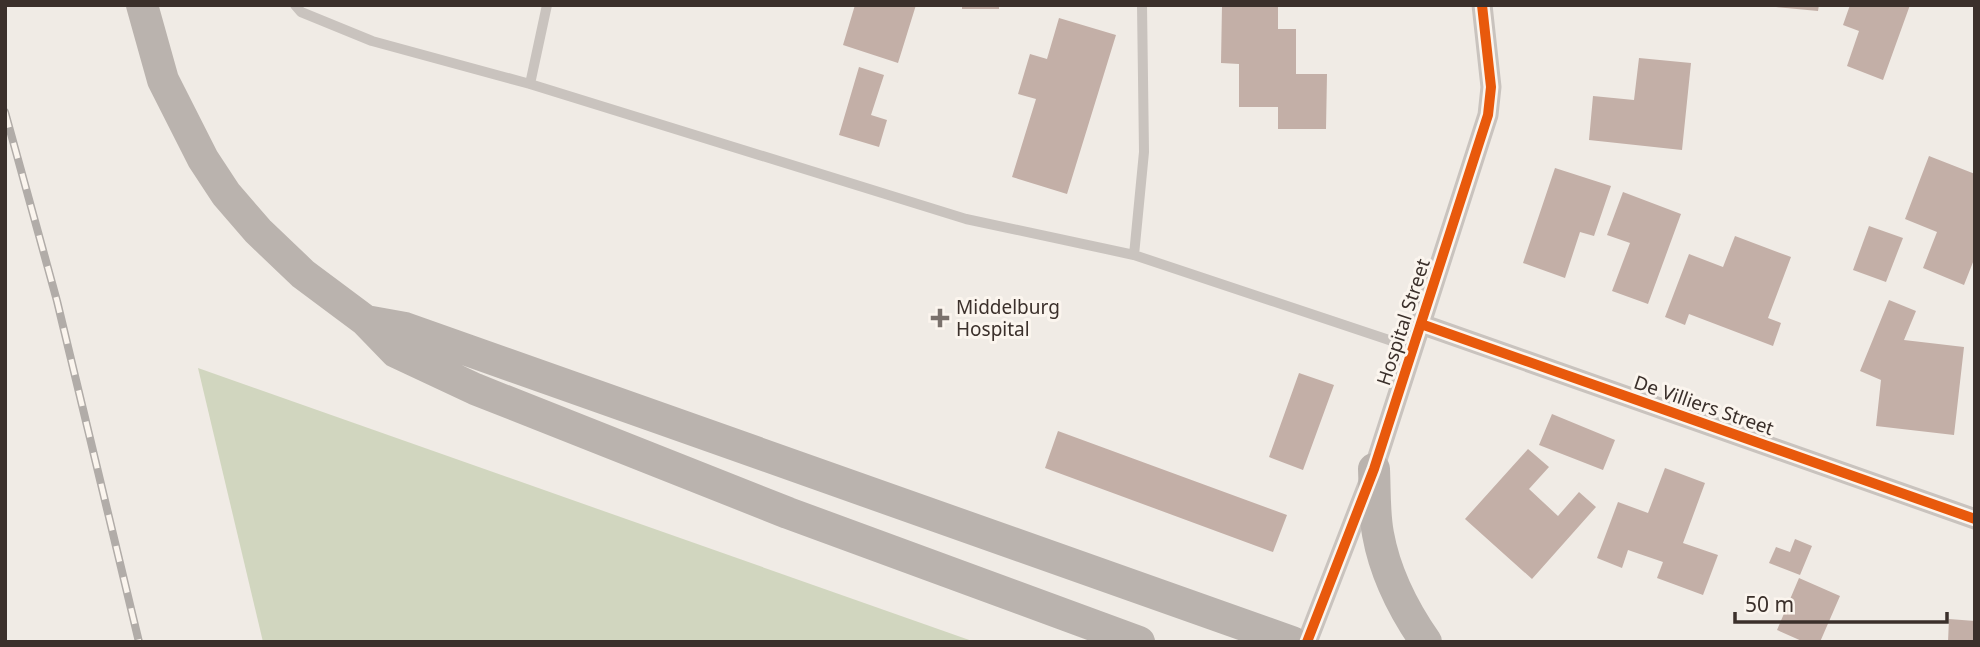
<svg xmlns="http://www.w3.org/2000/svg" width="1980" height="647" font-family="'Noto Sans',sans-serif">
<style>
.green{fill:#d1d6bf}
.building{fill:#c3afa7}
.lines{fill:none;stroke-linecap:round;stroke-linejoin:round}
.service{stroke:#c9c3be;stroke-width:10}
.minor{stroke:#c9c3be;stroke-width:21}
.secondary{stroke:#bab3ae;stroke-width:32}
.rail-casing{stroke:#b1aca8;stroke-width:8}
.rail{stroke:#fbf5ee;stroke-width:5;stroke-dasharray:16;stroke-linecap:butt}
.cycleway-casing{stroke:#fbf5ee;stroke-width:15}
.cycleway{stroke:#e8590c;stroke-width:10}
.poi-dot{fill:#7a716c;stroke:#fbf5ee;stroke-width:2.5}
.labels{text-anchor:middle;dominant-baseline:central;stroke-width:6;stroke-linejoin:round;paint-order:stroke}
.poi-label{font-size:19px;fill:#3b302b;stroke:#fbf5ee;text-anchor:start}
.street-label{font-size:19px;fill:#3b302b;stroke:#fbf5ee}
</style>
<rect width="100%" height="100%" fill="#f0ebe5"/>
<!-- green -->
<path class="green" d="M198,368L975,642H263Z"/>
<!-- building -->
<path class="building" d="M855,5H916L898,63L843,45Z
M962,5H999V9H962Z
M1222,5H1278V29H1296V74H1327L1326,129H1278V107H1239V64L1221,63Z
M1776,5H1819L1818,11L1776,7Z
M1850,5H1910L1883,80L1847,66L1859,31L1843,25Z
M1059,18L1116,35L1067,194L1012,177L1036,99L1018,94L1030,54L1047,59Z
M1639,58L1691,63L1682,150L1589,140L1593,96L1634,100Z
M859,67L884,75L871,115L887,120L879,147L839,135Z
M1929,156L1975,174V257L1964,285L1923,268L1937,232L1905,219Z
M1555,168L1611,186L1594,236L1580,232L1565,278L1523,263Z
M1623,192L1681,214L1648,304L1612,291L1630,243L1607,235Z
M1869,226L1903,238L1886,282L1853,270Z
M1735,236L1791,257L1768,318L1781,323L1773,346L1689,314L1685,325L1665,317L1689,254L1723,267Z
M1889,300L1916,311L1904,340L1964,347L1954,435L1876,426L1881,380L1860,371Z
M1299,373L1334,385L1303,470L1269,457Z
M1552,414L1615,440L1603,470L1539,445Z
M1058,431L1287,515L1273,552L1045,468Z
M1528,449L1549,467L1529,489L1558,516L1579,492L1596,507L1532,579L1465,519Z
M1665,468L1705,483L1683,543L1718,555L1703,595L1657,578L1663,562L1628,550L1622,568L1597,558L1618,502L1648,513Z
M1795,539L1812,546L1800,575L1769,563L1776,547L1790,552Z
M1799,578L1840,596L1820,642H1804L1777,630Z
M1949,619L1975,621V642H1948Z"/>
<g class="lines">
<!-- service -->
<path class="service" d="M295,5L301,12L372,41L530,84L966,219L1134,255L1413,348
M530,84L547,5
M1134,255L1144,152L1142,5"/>
<!-- minor -->
<path class="minor" d="M1421,324L1975,519
M1307,642L1374,469L1488,115L1491,87L1482,5"/>
<!-- secondary -->
<path class="secondary" d="M142,5L163,80L203,159L226,194L258,231L303,274L366,321L396,352L475,389L788,513L1139,642
M366,321L405,328L1292,642
M1374,469C1375,490 1374,513 1378,534C1385,573 1403,609 1426,642"/>
<defs>
<path id="rail" d="M5,112L57,301L139,642"/>
</defs>
<!-- rail casing -->
<use href="#rail" class="rail-casing"/>
<!-- rail -->
<use href="#rail" class="rail"/>
<defs>
<path id="cycleway" d="M1421,324L1975,519
M1307,642L1374,469L1488,115L1491,87L1482,5"/>
</defs>
<!-- cycleway casing -->
<use href="#cycleway" class="cycleway-casing"/>
<!-- cycleway -->
<use href="#cycleway" class="cycleway"/>
</g>
<!-- markers -->
<path class="poi-dot" d="M936.5 307.5h7v7h7v7h-7v7h-7v-7h-7v-7h7z"/>
<g class="labels">
<!-- poi labels -->
<g class="poi-label">
<text x="956" y="307">Middelburg<tspan x="956" dy="22">Hospital</tspan></text>
</g>
<!-- street labels -->
<g class="street-label">
<text transform="translate(1403 322) rotate(-72)">Hospital Street</text>
<text transform="translate(1704 405) rotate(19)">De Villiers Street</text>
</g>
</g>
<!-- border -->
<rect width="1980" height="647" fill="none" stroke="#3b302b" stroke-width="14"/>
<!-- scale -->
<path d="M1735 612v10h212v-10" fill="none" stroke="#3b302b" stroke-width="3.5"/>
<text x="1745" y="612" font-size="21" fill="#3b302b" stroke="#fbf5ee" stroke-width="5" paint-order="stroke">50 m</text>
</svg>
